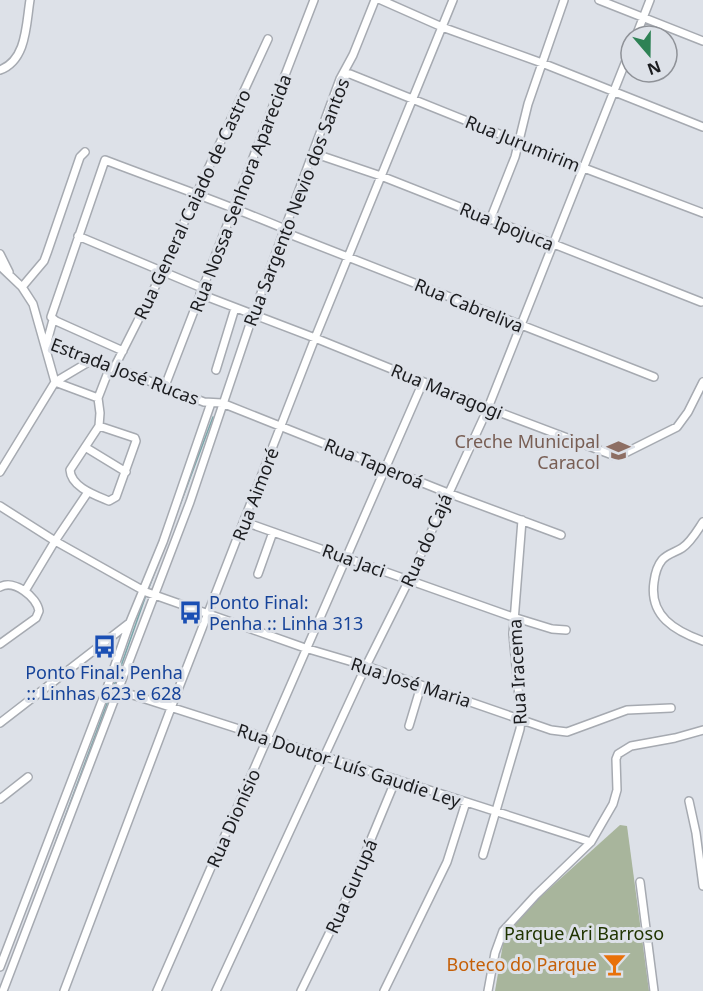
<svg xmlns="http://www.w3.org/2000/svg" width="703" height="991" font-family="'Noto Sans',sans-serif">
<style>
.green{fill:#a8b59c}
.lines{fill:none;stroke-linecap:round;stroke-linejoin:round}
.stream{stroke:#7ba7aa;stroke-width:1.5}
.minor-casing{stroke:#a6aab1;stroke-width:10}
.minor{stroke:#fff;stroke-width:7}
.labels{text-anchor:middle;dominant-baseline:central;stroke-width:6;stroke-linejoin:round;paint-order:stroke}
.street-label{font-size:18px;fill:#1b1c1f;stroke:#dde1e8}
.education-label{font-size:18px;fill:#785e54;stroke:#dde1e8;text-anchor:end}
.transit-label{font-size:18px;fill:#164399;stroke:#dde1e8;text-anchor:start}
.park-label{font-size:18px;fill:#203401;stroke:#dde1e8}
.food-label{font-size:18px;fill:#c56008;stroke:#dde1e8;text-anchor:end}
</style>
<rect width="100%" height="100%" fill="#dde1e8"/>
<!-- green -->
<path class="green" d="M620,825L627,826L649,991H495L504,938L519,916Z"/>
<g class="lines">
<!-- stream -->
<path class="stream" d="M169,534L213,417
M148,590L159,561
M114,686L146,595
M24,928L112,690"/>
<defs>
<path id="minor" d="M381,0L442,27L542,63L703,127
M599,0L703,41
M636,36L650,0
M0,70C27,60 26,24 30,0
M344,75L350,74L584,168L703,213
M313,153L381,176L701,302
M490,220L515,157L528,104L564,0
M284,232L654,377
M78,236L202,288
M0,254L9,272
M0,266L22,287L33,304L55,382
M22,287L44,261L47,253L80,157L85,152
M200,294L315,338L488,408L615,456L621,455L677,427L688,412L703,382
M44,341L204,402L222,403L448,493L561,535
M47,342L53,320
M123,351L56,321L51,317L105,160C165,183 226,204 285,229
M114,368L163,271L196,195L268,39
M216,370L235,308
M55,382L98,398
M165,386L314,0
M99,426L135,438L136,441L116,497L109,501C95,495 71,487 70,470L99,426L100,413L98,398L110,367
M85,447L126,472
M0,472L55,382L92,360
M0,506L55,541L146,592L305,648L366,666L551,730L567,732L627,710L671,708
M245,522L513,617L552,629L566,630
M703,522C697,531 691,542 682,548C676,552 667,554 662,560C657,566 655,574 654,582C649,616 675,631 703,641
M258,574L273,532
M0,587C14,579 37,597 39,611L36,618L0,644
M25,591L55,541L88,492
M114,689L591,842
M0,723L128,624
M409,726L421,686
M0,799L28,777
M689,801L696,833L703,886
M483,855L520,729L521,719L513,634L522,520
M640,882L654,991
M0,967L107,688L130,622L163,542L211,403
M3,991L190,502L253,315L340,79L353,55L375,0
M64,991L171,708L315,338L453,0
M157,991C246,788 333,584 423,382
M216,991L366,666L409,580L488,408L631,48
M301,991L347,897L396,779
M384,991L447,862L466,802
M488,991L495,953L503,931L536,895L591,842L613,804L617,790L616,759L618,754L631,746L675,738L703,730"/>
</defs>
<!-- minor casing -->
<use href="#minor" class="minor-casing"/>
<!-- minor -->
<use href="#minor" class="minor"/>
</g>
<!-- icons -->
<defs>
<symbol id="school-bare" viewBox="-9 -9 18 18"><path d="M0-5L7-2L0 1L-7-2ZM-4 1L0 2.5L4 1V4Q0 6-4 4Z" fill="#8d6e63" stroke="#dde1e8" stroke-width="2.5" paint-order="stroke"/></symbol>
<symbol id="bus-bare" viewBox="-9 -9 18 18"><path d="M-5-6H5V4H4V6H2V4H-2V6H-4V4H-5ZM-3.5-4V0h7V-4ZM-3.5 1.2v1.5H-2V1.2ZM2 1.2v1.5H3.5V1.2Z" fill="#1a4fb4" stroke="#dde1e8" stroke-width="2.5" paint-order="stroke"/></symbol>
<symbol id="bar-bare" viewBox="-9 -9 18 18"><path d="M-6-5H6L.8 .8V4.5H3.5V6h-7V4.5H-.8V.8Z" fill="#e8710a" stroke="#dde1e8" stroke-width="2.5" paint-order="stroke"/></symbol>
</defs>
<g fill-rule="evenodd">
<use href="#school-bare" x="602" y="434" width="33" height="33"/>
<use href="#bus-bare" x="174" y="596" width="33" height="33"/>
<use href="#bus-bare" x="88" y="630" width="33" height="33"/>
<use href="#bar-bare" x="598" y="948" width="33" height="33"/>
</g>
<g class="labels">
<!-- street labels -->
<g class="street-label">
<text transform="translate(523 143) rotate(22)">Rua Jurumirim</text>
<text transform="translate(240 193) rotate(-69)">Rua Nossa Senhora Aparecida</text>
<text transform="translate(296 202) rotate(-69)">Rua Sargento Nevio dos Santos</text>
<text transform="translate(192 204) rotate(-65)">Rua General Caiado de Castro</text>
<text transform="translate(507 226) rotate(22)">Rua Ipojuca</text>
<text transform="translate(469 305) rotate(22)">Rua Cabreliva</text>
<text transform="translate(125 371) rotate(21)">Estrada José Rucas</text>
<text transform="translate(447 391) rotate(22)">Rua Maragogi</text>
<text transform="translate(374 463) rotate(22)">Rua Taperoá</text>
<text transform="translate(255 494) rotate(-69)">Rua Aimoré</text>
<text transform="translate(426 540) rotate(-66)">Rua do Cajá</text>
<text transform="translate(354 560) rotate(20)">Rua Jaci</text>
<text transform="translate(517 672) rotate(-93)">Rua Iracema</text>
<text transform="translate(411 682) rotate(18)">Rua José Maria</text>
<text transform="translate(349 765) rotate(18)">Rua Doutor Luís Gaudie Ley</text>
<text transform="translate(233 818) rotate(-66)">Rua Dionísio</text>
<text transform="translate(351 886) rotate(-66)">Rua Gurupá</text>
</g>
<!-- education labels -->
<g class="education-label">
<text x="600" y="441">Creche Municipal<tspan x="600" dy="21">Caracol</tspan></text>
</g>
<!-- transit labels -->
<g class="transit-label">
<text x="209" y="602">Ponto Final:<tspan x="209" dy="21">Penha :: Linha 313</tspan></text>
<text x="104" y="672" text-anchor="middle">Ponto Final: Penha<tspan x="104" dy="21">:: Linhas 623 e 628</tspan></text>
</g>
<!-- park labels -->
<g class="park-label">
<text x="584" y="933">Parque Ari Barroso</text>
</g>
<!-- food labels -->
<g class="food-label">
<text x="597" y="964">Boteco do Parque</text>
</g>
</g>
<!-- north arrow -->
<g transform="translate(649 54) rotate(160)"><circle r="28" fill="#dde1e8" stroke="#8f9298" stroke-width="1.5"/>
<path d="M0-4.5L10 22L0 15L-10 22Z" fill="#2e8255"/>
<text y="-9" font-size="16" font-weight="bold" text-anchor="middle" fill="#1b1c1f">N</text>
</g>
</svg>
